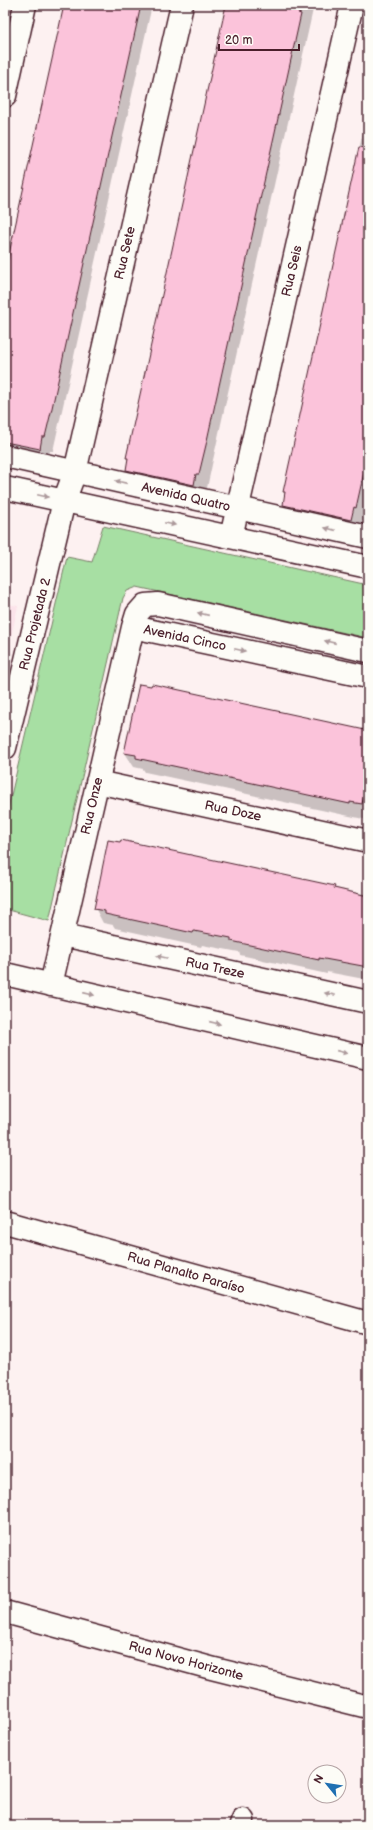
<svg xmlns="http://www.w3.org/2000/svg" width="373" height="1830" font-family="'Balsamiq Sans',sans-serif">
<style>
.built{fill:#fce3ea}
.green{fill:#a7dfa3;stroke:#787f67}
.shadow{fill:#0003}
.building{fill:#fbc3da;stroke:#4a1f2b}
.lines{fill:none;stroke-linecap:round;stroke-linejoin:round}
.minor-casing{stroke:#4a1f2b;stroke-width:25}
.minor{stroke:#fdfcf7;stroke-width:22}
.oneway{fill:#ac999b}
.labels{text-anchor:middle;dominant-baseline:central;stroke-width:3;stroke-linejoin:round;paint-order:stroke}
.street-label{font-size:13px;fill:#4a1f2b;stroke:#fdfcf7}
</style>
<rect width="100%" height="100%" fill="#fdf1f1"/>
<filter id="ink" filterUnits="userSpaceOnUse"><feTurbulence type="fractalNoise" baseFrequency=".025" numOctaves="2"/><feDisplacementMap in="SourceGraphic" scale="8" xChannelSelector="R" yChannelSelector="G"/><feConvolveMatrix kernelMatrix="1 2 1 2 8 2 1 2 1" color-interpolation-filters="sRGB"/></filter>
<g filter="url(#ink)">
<!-- built -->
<path class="built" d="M5,603L18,606L5,665Z"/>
<!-- green -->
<path class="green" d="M103,526L368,585V638L137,587L127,591L123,598L49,921L5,909V821L67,557L92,562Z"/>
<!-- shadow -->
<path class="shadow" d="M65,5H152L53,451H50L48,464L5,454V277Z
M227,5H314L213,460L207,488H204L202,499L135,484L127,470L129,461L127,458Z
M368,109V502L364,522L362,521L359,534L292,519L284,505L286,495L284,491Z
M152,686L368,732V820L145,772L143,769L134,767L125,753Z
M122,841L368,895V983L364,979L327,972V974L240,955L239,952L202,945L201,947L115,928L113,925L103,923L95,908Z"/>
<!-- building -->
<path class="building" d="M64,5H141L52,408L45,437H42L40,449L5,442V272Z
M226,5H300L298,13L301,14L206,445L199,474H196L194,485L126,470L128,458H126Z
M359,147L368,148V454L356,508L354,507L351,520L283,505L285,492H283Z
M139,684L151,686L152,684L365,730V733L368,734V776L362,804L350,802V804L136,758V755L124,753Z
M108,840L120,842L121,840L168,850L335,886L334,888L368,896V967L319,958V960L231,941V938L194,931L193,933L105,914V911L94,909Z"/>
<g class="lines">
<defs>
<path id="minor" d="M5,96L25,5
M5,456L368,537
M5,488L368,567
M231,537L352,5
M133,627L368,677
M5,748L64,501L75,472L182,5
M97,782L368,841
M63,935L368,1002
M5,974L368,1058
M51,985L133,627L137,614L145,605L158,604L368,651
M5,1222L368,1323
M5,1612L211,1668L368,1707
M241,1825L243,1820"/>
</defs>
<!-- minor casing -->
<use href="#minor" class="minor-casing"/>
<!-- minor -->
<use href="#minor" class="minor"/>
</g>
<!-- one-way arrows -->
<defs><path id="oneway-solid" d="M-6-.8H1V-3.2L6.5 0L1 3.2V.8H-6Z"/></defs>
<g class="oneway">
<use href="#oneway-solid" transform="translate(121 482) rotate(-167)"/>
<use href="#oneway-solid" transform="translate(43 496) rotate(12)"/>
<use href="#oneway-solid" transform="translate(170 524) rotate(12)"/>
<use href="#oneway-solid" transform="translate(330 529) rotate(-167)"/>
<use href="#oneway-solid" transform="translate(203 614) rotate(-167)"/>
<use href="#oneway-solid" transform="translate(330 642) rotate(-167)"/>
<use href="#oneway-solid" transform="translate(240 650) rotate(12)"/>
<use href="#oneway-solid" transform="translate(162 957) rotate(-168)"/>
<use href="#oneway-solid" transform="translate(89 994) rotate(13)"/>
<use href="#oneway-solid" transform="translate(330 994) rotate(-168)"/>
<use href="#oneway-solid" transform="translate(215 1023) rotate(13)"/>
<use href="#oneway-solid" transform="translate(342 1052) rotate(13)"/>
</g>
</g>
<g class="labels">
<!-- street labels -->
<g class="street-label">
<text transform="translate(125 253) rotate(-77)">Rua Sete</text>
<text transform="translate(292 271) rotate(-77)">Rua Seis</text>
<text transform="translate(186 497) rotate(13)">Avenida Quatro</text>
<text transform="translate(35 624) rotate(-76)">Rua Projetada 2</text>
<text transform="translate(185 638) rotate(12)">Avenida Cinco</text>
<text transform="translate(92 806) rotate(-77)">Rua Onze</text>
<text transform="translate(233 811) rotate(12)">Rua Doze</text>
<text transform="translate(215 968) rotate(12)">Rua Treze</text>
<text transform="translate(186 1273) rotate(16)">Rua Planalto Paraíso</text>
<text transform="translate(186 1661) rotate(15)">Rua Novo Horizonte</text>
</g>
</g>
<!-- margin -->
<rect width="373" height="1830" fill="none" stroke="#fdfcf7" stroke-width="20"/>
<rect x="10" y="10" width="353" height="1810" fill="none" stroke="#4a1f2b" stroke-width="1.5" filter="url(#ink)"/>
<!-- north arrow -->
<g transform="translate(327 1784) rotate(300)"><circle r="19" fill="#fdfcf7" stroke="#b5a4a5"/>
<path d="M0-3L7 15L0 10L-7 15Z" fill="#1f6fb2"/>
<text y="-6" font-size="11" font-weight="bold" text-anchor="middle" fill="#4a1f2b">N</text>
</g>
<!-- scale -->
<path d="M219 44v6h80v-6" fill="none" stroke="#4a1f2b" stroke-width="2"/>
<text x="225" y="44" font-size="12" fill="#4a1f2b" stroke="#fdfcf7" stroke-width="3" paint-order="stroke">20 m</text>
</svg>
